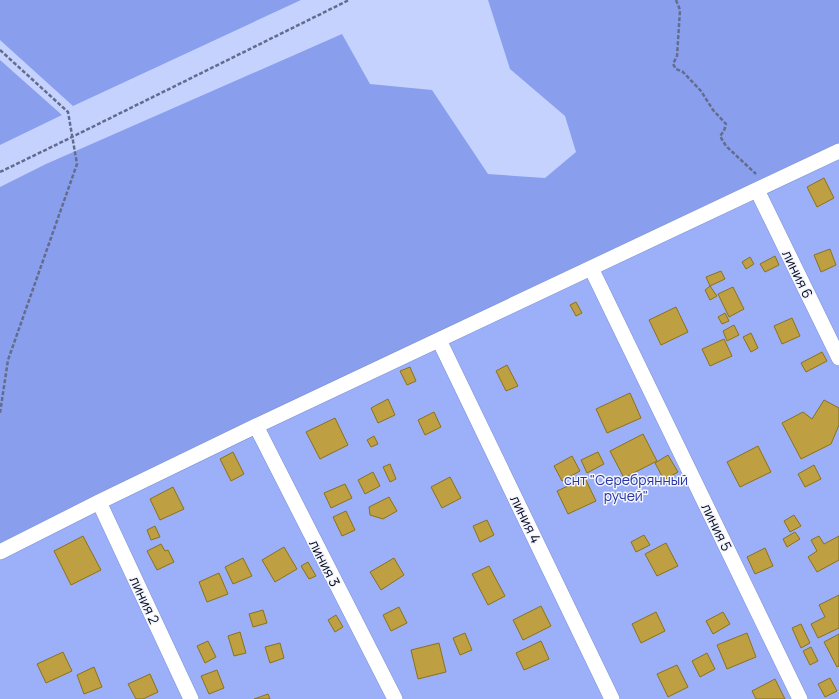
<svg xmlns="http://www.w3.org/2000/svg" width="839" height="699" font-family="Manrope,sans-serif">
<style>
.green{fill:#9bb0f9}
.forest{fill:#899fee}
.building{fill:#be9f41;stroke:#8b711b}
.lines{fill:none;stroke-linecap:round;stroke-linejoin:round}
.minor-casing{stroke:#7e91d6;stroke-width:16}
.path{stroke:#646c8e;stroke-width:2.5;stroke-dasharray:4 2;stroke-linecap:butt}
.minor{stroke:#fff;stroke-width:15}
.labels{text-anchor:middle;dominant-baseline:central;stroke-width:3;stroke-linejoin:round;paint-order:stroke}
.street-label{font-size:14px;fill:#050821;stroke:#f2f5fc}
.park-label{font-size:14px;fill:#2a35a5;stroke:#f2f5fc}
</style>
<rect width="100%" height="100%" fill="#c5d2fe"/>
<!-- green -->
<path class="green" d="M839,151V699H0V552Z"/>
<!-- forest -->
<path class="forest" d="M0,0H301L73,106L0,40Z
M488,0H839V151L0,552V187L46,164L342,34L370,84L432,90L488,174L545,178L576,152L565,116L510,69Z
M0,60L62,115L0,145Z"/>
<!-- building -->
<path class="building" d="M824,178L834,198L817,207L807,187Z
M830,249L836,265L821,272L814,255Z
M775,256L779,265L765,272L760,264Z
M750,257L754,264L746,269L742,262Z
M721,271L725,279L710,286L706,277Z
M710,286L717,296L710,300L705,290Z
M733,287L744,309L729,317L718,294Z
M576,302L582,313L576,316L570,305Z
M676,307L688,332L661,345L649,320Z
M725,313L729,321L722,324L718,317Z
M792,318L800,336L782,344L774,326Z
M734,325L739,335L727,341L723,331Z
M751,333L758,348L751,352L743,337Z
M724,339L732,356L710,366L702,349Z
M822,352L827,361L806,372L801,363Z
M507,365L518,386L506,391L496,371Z
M410,367L416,381L407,385L400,371Z
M630,393L641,418L607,433L596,409Z
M388,399L395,415L378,423L371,408Z
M824,400L839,408V425L831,444L801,459L782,423L803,412L812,419Z
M434,412L441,427L425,435L418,420Z
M335,418L348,445L320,459L306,432Z
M643,434L657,461L624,478L610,451Z
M374,436L378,444L371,447L367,440Z
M758,446L771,472L740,487L727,462Z
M233,452L244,474L231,481L220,459Z
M598,452L604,464L587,473L581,460Z
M668,455L678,472L664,480L655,463Z
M572,456L580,471L562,481L554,466Z
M390,464L396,479L390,482L383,467Z
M814,465L821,479L805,487L798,474Z
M373,472L380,486L365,494L358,480Z
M450,477L461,498L442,508L431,487Z
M585,478L596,501L568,514L557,491Z
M345,484L352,498L331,508L324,493Z
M173,487L184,509L160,520L150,499Z
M389,497L397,511L383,519L370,515L369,507Z
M346,511L355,530L342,536L333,517Z
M794,515L801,526L790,532L784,521Z
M487,520L494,535L480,542L473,526Z
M155,526L160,537L151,540L147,530Z
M795,532L800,539L787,547L783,539Z
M644,535L650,545L636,552L631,542Z
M83,536L101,570L71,585L54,551Z
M819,536L824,544L839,536V560L817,572L808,557L817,551L811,540Z
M666,543L678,566L657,576L645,554Z
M161,544L165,551L168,550L174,562L157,570L147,551Z
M284,547L297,569L275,582L262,560Z
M765,548L773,566L755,574L747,557Z
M243,558L252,576L233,584L225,567Z
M394,558L404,575L381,590L370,572Z
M308,562L316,576L309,579L301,566Z
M489,566L505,596L488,605L472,574Z
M219,573L228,594L207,602L199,582Z
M839,595V628L818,638L811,624L825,617L819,605Z
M541,606L551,626L523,640L513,620Z
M399,607L407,623L391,631L383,615Z
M263,610L267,623L253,627L249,614Z
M656,612L665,631L641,643L632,624Z
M723,612L730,624L713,634L706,621Z
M336,615L343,627L335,632L328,620Z
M801,624L810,643L801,648L792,628Z
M240,632L246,653L234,656L228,636Z
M465,633L472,650L460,655L453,638Z
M747,633L756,657L727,669L717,645Z
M839,634V666L837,667L824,642Z
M208,641L216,657L205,663L197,646Z
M541,641L549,659L524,670L516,653Z
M280,643L284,658L270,663L265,647Z
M439,643L446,672L418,679L411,650Z
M811,647L818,661L810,665L803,651Z
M63,652L72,671L46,683L37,664Z
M707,653L715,669L700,677L692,661Z
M677,665L688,687L668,697L657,674Z
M94,667L102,687L84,694L77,675Z
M217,670L224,688L209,694L201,676Z
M150,674L158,692L143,699H136L128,684Z
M830,678L837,691L825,697L818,684Z
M775,679L785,699H756L752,691Z
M268,694L270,699H254Z"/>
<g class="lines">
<defs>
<path id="minor" d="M757,190L839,358
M591,268L800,699
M439,340L612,699
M256,426L395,699
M99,502L191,699
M0,552L99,502L256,426L839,151"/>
</defs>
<!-- minor casing -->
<use href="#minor" class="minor-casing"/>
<!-- path -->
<path class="path" d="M676,0L680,10L677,56L673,64L676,69L683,72L701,91L713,110L726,124L724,131L720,136L726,146L756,174
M0,50L68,112L77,164L8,360L0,413
M0,172L72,137L349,0"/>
<!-- minor -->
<use href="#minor" class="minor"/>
</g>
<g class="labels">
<!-- street labels -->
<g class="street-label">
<text transform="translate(798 274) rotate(64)">линия 6</text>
<text transform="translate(526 519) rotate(64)">линия 4</text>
<text transform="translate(717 527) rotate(64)">линия 5</text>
<text transform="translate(325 563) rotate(63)">линия 3</text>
<text transform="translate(145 600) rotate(65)">линия 2</text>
</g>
<!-- park labels -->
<g class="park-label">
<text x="626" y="479">снт "Серебрянный<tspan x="626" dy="16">ручей"</tspan></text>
</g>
</g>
</svg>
